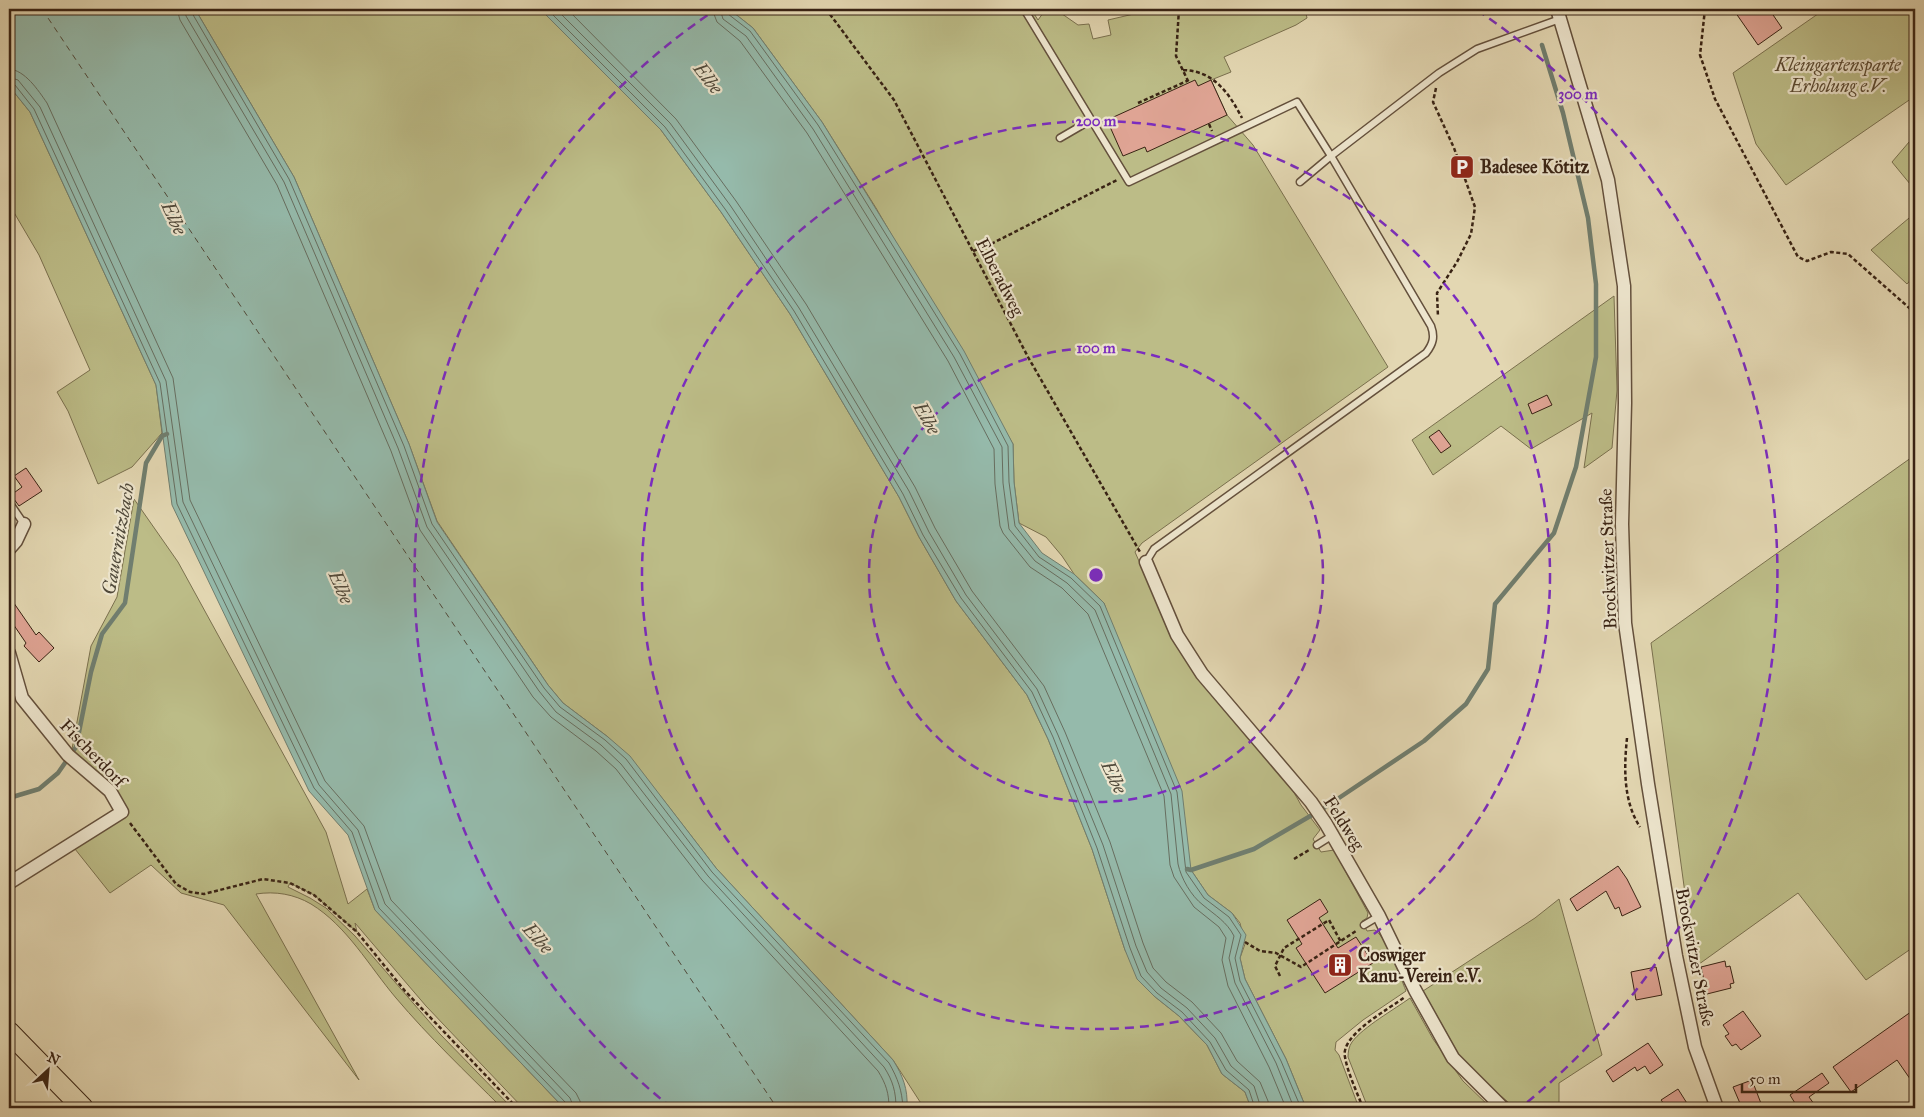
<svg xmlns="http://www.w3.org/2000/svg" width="1924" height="1117" font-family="'IM FELL Great Primer',serif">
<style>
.green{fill:#bcbc87;stroke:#7a704e}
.water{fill:#95baab;stroke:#707e6f}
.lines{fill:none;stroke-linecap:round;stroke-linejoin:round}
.shore{stroke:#676e60;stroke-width:1}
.stream{stroke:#707e6f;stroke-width:4.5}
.ferry{stroke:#50493a;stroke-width:1;stroke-dasharray:6 5;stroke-linecap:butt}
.building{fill:#dfa494;stroke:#392314}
.lane-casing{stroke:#64503c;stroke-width:9}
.street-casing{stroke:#64503c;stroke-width:15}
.primary-casing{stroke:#392314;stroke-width:22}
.path{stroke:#392314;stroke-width:2.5;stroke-dasharray:4 2.5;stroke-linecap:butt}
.lane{stroke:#ede5cd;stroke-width:6}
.street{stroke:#ede5cd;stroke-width:12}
.primary{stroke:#e3d7b2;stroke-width:20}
.ring{fill:none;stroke:#7b2cbf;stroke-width:2.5;stroke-dasharray:9 6}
.labels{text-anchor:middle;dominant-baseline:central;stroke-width:4.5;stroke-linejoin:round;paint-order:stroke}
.park-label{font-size:18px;font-style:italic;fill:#5a4931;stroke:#ede5cd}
.poi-label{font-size:18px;font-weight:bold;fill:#392314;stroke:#ede5cd;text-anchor:start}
.street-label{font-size:18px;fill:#392314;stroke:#ede5cd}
.water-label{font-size:19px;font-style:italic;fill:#50493a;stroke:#ede5cd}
.centre{fill:#7b2cbf;stroke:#ede5cd;stroke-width:2.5}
.ring-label{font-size:15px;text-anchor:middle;font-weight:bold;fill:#7b2cbf;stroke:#ede5cd;stroke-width:4.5;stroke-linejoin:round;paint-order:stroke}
</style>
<rect width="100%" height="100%" fill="#e3d7b2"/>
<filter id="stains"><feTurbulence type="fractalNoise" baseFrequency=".004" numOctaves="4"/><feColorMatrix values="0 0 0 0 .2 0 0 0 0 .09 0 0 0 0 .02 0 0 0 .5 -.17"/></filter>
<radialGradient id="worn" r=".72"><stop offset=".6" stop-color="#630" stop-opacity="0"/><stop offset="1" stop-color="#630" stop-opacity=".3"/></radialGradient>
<!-- green -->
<path class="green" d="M195,9H540L661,130L721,212L790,314L899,497L919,537L956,601L1027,695L1048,739L1092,849L1125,950L1154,996L1179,1016L1207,1045L1222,1074L1245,1092L1251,1108H924L893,1060L716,868L662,798L608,737L563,703L548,685L437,521L409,444L294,177Z
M729,9H1031L1038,20L1046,9H1055L1078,25L1089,24L1093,39L1111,35L1108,20L1138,13L1142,9H1305L1307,18L1296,25L1224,57L1231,72L1211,80L1227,115L1253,145L1388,367L1142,543L1135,552L1172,636L1292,789L1301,805L1320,830L1313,839L1321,852L1334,850L1368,913L1367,918L1362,921L1367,931L1375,930C1389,941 1399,974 1406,991L1363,1020L1336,1042L1335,1050L1339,1055L1359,1108H1306L1286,1059L1245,979L1240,958L1245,944L1240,923L1232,913L1208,895L1191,870L1104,603L1074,574L1062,556L1046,537L1019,523L1014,482L1013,444L876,208L822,122L753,28Z
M1825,9H1915V96L1786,185L1756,144L1733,73Z
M9,86L30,112L156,385L162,433L132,467L98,484L68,411L57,392L90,370L39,255L9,204Z
M1915,135V190L1892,162Z
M1915,213V275L1907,284L1871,250Z
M1614,296L1617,390L1612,448L1584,468L1592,413L1531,449L1501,426L1433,475L1412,440Z
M1915,455V946L1866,980L1798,893L1695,967L1651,643Z
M134,499L178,562L326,832L348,904L367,889L375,910L564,1108H523L426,1006L355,923L357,932L314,895L290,883L288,887L310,898L326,908L355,936L440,1034L512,1108H502C466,1072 429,1037 396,998C369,966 347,926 311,904C294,894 275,891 256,894L359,1080L224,905L181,893L151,865L110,893L75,849L124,818L72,749L91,646L117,597Z
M1559,899L1602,1055L1559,1083V1108H1515L1487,1084L1459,1055L1423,991L1535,918Z
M1410,998L1433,1039L1463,1081L1491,1108H1368L1348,1057C1348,1052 1349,1046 1352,1042C1363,1027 1395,1009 1410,998Z"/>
<!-- water -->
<path class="water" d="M9,9H195L294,177L409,444L437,522L548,685L563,703L608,737L630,756L716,868L893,1060C903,1076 908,1089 907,1108H564L375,910L348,835L309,791L172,505L156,385L30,112L9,86Z
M540,9H729L753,28L822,122L964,351L1013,444L1014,482L1019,523L1042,553L1074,574L1104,603L1182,791L1191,870L1208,895L1232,913L1246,935L1240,958L1245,979L1286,1059L1306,1108H1251L1245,1092L1222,1074L1207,1045L1179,1016L1154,996L1137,979L1125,950L1092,849L1048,739L1027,695L956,601L919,537L899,497L790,314L721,212L661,130Z"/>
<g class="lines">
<!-- shore -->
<path class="shore" d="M177,9L180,20L277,185L391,451L420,530L533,697L551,717L596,751L616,769L702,880L878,1071C886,1084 889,1093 889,1108
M185,9L186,16L284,182L398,448L427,527L539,691L556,712L601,745L621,764L708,876L884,1067C893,1081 896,1092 896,1108
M191,9L192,13L289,179L404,446L432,524L544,688L560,707L605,740L626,759L712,872L889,1063C898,1079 902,1090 903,1108
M547,9L665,127L725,209L794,311L903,494L923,535L961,598L1032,692L1053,737L1097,848L1130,948L1141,976L1157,993L1182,1012L1210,1042L1226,1070L1249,1090L1255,1108
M556,9L670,123L730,205L799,308L909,491L929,532L966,595L1037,689L1058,735L1103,845L1136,946L1147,972L1161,988L1187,1008L1215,1038L1231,1066L1254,1086L1261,1108
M567,9L676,119L736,201L806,304L915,487L935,528L972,591L1044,686L1065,732L1110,842L1143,943L1153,968L1166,982L1192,1002L1221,1033L1237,1061L1260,1082L1268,1101L1269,1108
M712,9L717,22L740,41L807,133L948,361L994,449L995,484L1000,526L1003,533L1030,567L1062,588L1088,614L1164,796L1170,865L1174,877L1194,907L1219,927L1226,938L1222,960L1228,986L1269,1067L1286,1108
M720,9L723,19L746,36L813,129L954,357L1002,447L1003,483L1009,529L1035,561L1067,583L1095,610L1171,794L1178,864C1181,878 1191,896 1203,905C1215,915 1227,922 1234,936L1229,958L1235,983L1276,1063L1294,1108
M726,9L728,14L750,31L818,125L960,354L1008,446L1009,482L1015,526L1039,557L1071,578L1100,606L1177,792L1186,872L1204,898L1229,917L1241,935L1235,958L1240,981L1281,1061L1301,1108
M9,69C25,70 38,90 47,103L173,378L190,500L325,781L364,826L391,900L576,1093L580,1101L581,1108
M9,77L18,80L40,107L166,381L183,502L319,785L358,830L385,904L570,1098L574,1108
M9,83L15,85L34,109L160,383L177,504L314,788L352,832L379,908L566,1103L567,1108"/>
<!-- stream -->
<path class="stream" d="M1530,9L1532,12
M9,798L39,789L58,773L76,747L91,672L102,634L125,603L146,463L162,436L167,434
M1187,869L1191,870L1254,849L1324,808L1424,741L1466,704L1488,669L1495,604L1554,533L1576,467L1596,357V284L1588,218L1563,113L1542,45"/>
<!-- ferry -->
<path class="ferry" d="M42,9L777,1108"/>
</g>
<!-- building -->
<path class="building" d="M1733,9H1769L1782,28L1758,45Z
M1195,80L1198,86L1211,80L1227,115L1147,152L1145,147L1123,156L1107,120Z
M1547,395L1552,405L1532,414L1528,404Z
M1439,430L1451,446L1441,453L1429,437Z
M26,468L42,491L19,506L11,495L22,487L14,476Z
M9,596L36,635L39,632L54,648L39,662L24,646L26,643L9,618Z
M1618,866L1627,879L1641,907L1622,916L1619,907L1615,909L1606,891L1577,911L1570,899Z
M1320,899L1328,912L1319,918L1338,948L1356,937L1373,963L1325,993L1296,948L1302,944L1287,920Z
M1725,961L1726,967L1730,966L1734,983L1730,984L1731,988L1707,994L1701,967Z
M1656,967L1662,995L1636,1000L1631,972Z
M1915,1009V1086L1897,1060L1851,1092L1833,1067Z
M1743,1011L1761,1036L1741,1050L1736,1044L1732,1046L1725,1036L1729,1034L1723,1025Z
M1648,1043L1663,1065L1650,1074L1645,1066L1637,1071L1635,1067L1613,1082L1606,1071Z
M1822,1073L1829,1083L1809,1097L1817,1108H1798L1790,1095Z
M1752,1080L1762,1106L1755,1108H1742L1733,1087Z
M1678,1089L1690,1108H1667L1661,1100Z"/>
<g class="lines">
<defs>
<path id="lane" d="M1024,9L1129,182L1297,102L1331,156L1300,182
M1060,138L1091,120
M9,502L24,524
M1146,562L1154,549L1426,353C1433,344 1435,337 1431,326L1331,156L1439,73L1477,49L1560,19
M1317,845L1333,835
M1364,925L1379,916"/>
<path id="street" d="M1557,9L1608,180L1624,286L1625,403L1622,524L1625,623L1648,784L1676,956L1695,1047L1717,1108
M9,549L16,541L24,524
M1146,562L1177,635L1202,674L1311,802L1326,824L1379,916L1415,990L1453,1058L1503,1108
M9,653L22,698L68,755L110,791L122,812L9,883"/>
<path id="primary" d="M9,1032L83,1108"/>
</defs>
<!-- lane casing -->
<use href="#lane" class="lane-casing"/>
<!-- street casing -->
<use href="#street" class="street-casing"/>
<!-- primary casing -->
<use href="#primary" class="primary-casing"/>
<!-- path -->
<path class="path" d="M826,9L894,100L1028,357L1140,552
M1179,9L1176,56L1189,83
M1705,9L1700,55L1715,99L1798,257L1807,261L1831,252L1848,254L1915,313
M1183,70C1214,71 1229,93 1242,118
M1436,88L1433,102L1454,148L1475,207L1471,234L1457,262L1437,293L1438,317
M1138,103L1187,81
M1209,124L1212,131
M973,251L991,244L1117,180
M1627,738C1624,767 1623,801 1640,827
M130,823L176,884L190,892L204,894L263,879L290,883L314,895L357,932L405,991L517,1108
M1294,859L1309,850
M1245,942L1260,951L1276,953L1301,967L1356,931
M1280,976L1275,966L1284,948L1329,920L1341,942
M1363,1108C1357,1092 1348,1074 1345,1057C1340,1035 1389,1009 1405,997"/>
<!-- lane -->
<use href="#lane" class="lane"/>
<!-- street -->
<use href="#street" class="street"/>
<!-- primary -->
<use href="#primary" class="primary"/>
</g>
<!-- distance rings -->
<g class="ring">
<circle cx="1096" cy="575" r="227"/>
<circle cx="1096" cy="575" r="454"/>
<path d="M672 1108A681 681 0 0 1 715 10M1477 10A681 681 0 0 1 1520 1108"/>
</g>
<!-- icons -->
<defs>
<symbol id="parking-square" viewBox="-11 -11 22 22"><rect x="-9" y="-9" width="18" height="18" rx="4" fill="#8f2418" stroke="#ede5cd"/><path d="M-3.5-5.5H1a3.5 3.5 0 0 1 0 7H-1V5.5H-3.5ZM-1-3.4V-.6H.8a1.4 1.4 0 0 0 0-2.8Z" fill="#fff"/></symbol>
<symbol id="building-square" viewBox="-11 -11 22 22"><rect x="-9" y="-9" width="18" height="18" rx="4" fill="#8f2418" stroke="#ede5cd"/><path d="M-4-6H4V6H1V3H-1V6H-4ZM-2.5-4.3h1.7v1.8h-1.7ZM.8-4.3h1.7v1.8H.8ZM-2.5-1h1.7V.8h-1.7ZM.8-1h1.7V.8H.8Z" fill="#fff"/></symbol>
</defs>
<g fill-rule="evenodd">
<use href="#parking-square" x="1448" y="153" width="28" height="28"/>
<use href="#building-square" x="1326" y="951" width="28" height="28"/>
</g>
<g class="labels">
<!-- park labels -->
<g class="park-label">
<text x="1838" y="65">Kleingartensparte<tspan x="1838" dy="21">Erholung e.V.</tspan></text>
</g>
<!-- poi labels -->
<g class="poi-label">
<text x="1480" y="167">Badesee Kötitz</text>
<text x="1358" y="955">Coswiger<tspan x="1358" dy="21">Kanu-Verein e.V.</tspan></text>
</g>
<!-- street labels -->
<g class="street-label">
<text transform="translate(1000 277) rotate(63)">Elberadweg</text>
<text transform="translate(1608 559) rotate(-92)">Brockwitzer Straße</text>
<text transform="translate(93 753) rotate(46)">Fischerdorf</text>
<text transform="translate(1344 823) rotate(58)">Feldweg</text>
<text transform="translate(1695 957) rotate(79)">Brockwitzer Straße</text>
</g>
<!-- water labels -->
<g class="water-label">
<text transform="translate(708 78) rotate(52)">Elbe</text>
<text transform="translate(174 218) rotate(65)">Elbe</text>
<text transform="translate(927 418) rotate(61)">Elbe</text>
<text transform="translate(118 539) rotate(-80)">Gauernitzbach</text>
<text transform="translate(341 587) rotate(66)">Elbe</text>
<text transform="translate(1114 777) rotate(64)">Elbe</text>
<text transform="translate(538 938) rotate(48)">Elbe</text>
</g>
</g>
<circle cx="1096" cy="575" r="8" class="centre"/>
<g class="ring-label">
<text x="1578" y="99">300 m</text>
<text x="1096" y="126">200 m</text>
<text x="1096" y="353">100 m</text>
</g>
<!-- margin -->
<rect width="1924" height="1117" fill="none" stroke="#e3d7b2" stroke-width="30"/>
<rect x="10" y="10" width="1904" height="1097" fill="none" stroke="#392314" stroke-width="2.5"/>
<rect x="15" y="15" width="1894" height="1087" fill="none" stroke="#392314"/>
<!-- north arrow -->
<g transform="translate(48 1070) rotate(26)" stroke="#ede5cd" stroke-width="4" paint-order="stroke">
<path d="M0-4L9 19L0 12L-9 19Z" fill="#392314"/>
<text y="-8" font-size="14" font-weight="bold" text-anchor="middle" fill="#392314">N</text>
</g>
<!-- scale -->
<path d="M1742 1084v8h114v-8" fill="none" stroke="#392314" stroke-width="2.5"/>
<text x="1749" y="1084" font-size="15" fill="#392314" stroke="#ede5cd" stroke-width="4" paint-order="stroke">50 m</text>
<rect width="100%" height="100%" filter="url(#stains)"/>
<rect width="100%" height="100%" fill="url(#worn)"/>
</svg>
